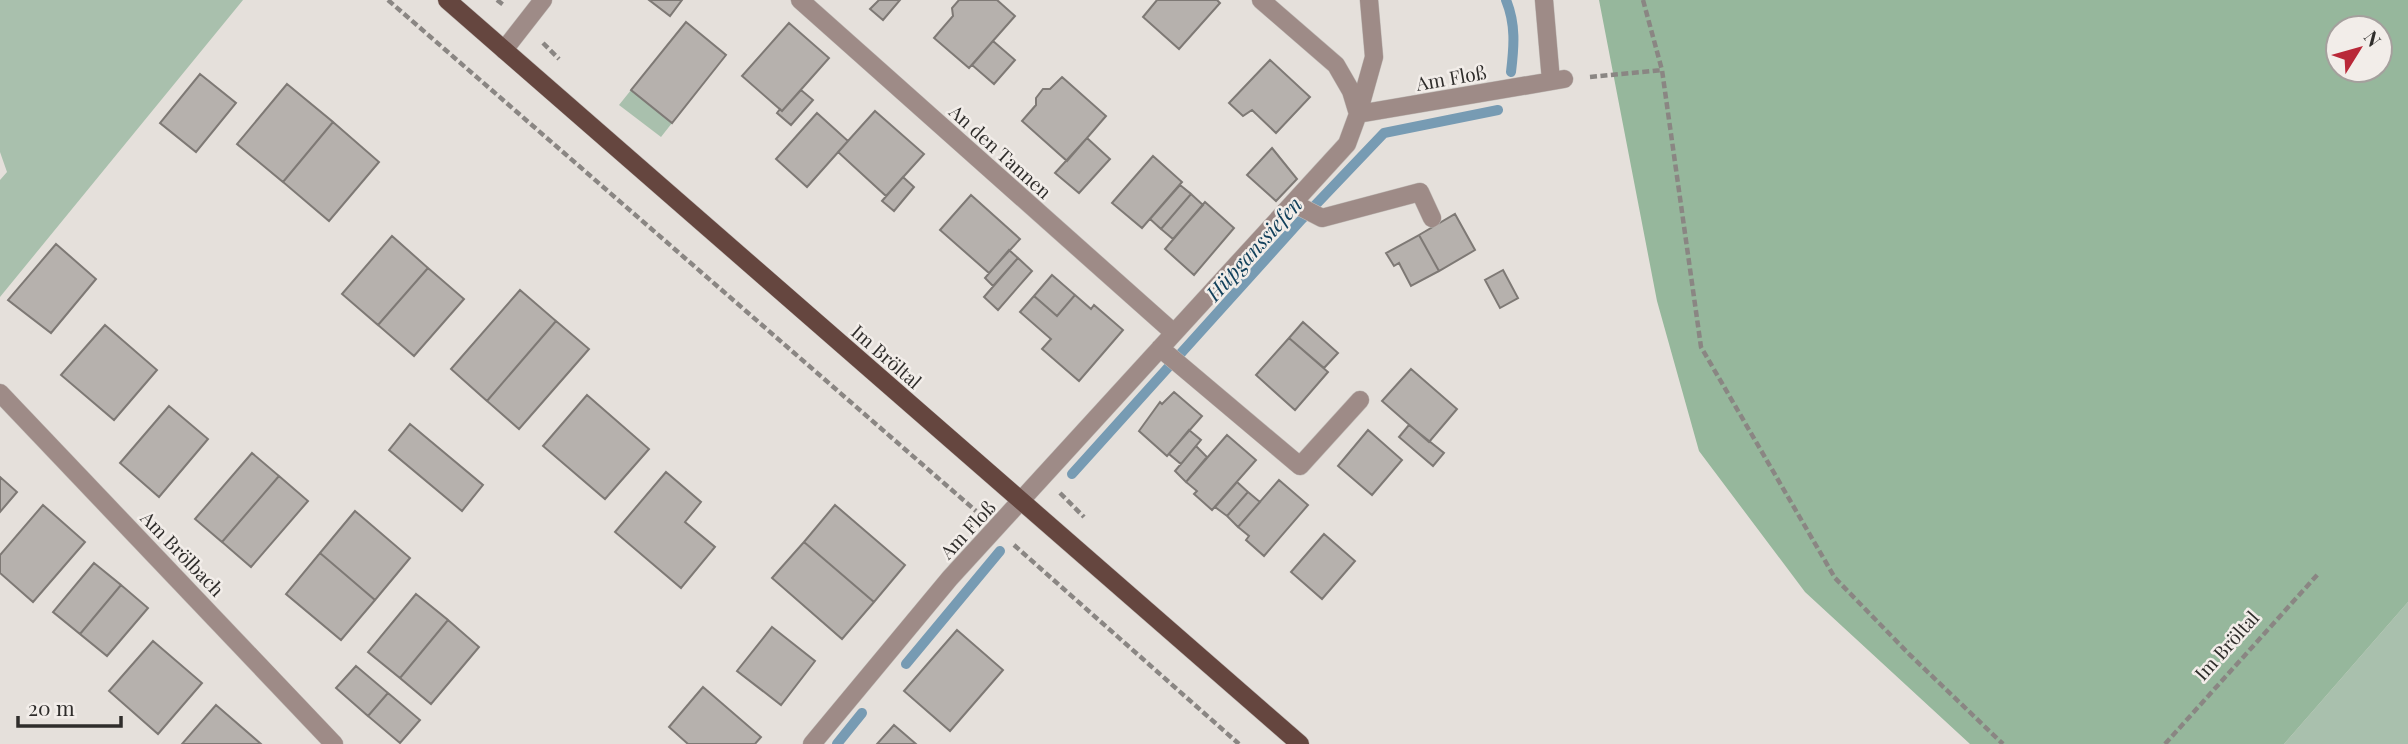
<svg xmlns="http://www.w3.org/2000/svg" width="2408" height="744" font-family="'Playfair Display',serif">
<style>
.green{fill:#a9c0ad}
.forest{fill:#96b79c;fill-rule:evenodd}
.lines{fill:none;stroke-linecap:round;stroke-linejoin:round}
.stream{stroke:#779bb3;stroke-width:10}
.building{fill:#b6b1ad;stroke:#7e7975;stroke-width:2}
.minor-casing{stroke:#c1bcb8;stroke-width:19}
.major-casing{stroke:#c1bcb8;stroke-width:19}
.path{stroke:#8a8683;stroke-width:4.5;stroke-dasharray:7 3.5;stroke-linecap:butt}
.minor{stroke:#9e8b87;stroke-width:18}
.major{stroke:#65463f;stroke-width:18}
.labels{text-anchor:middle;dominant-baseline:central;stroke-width:5;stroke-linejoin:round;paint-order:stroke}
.street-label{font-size:19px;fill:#2f2d2b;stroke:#f2ede9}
.water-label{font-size:21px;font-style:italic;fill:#12405b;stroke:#f2ede9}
</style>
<rect width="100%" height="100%" fill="#e5e0db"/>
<!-- green -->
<path class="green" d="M0,0H243L0,297V180L7,172L0,152Z
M631,90L672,123L661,137L619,105Z
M2408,602V744H2284Z"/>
<!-- forest -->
<path class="forest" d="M1599,0H2408V602L2284,744H1970L1805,592L1699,451L1657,301ZM2338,28H2380V70H2338Z"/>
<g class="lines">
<!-- stream -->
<path class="stream" d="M1506,0C1516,24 1514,47 1511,72
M1072,474L1302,219L1384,133L1498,110
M906,664L1000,551
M837,744L862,713"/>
</g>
<!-- building -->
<path class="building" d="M649,0H682L670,16Z
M879,0H900L883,20L870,9Z
M959,0H997L1015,16L969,68L934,38L953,16L952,8Z
M1157,0H1217L1220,3L1179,49L1143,17Z
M686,22L726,55L672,123L631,90Z
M789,23L829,58L782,111L742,76Z
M993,41L1015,60L994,84L972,65Z
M1270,60L1310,97L1276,133L1252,110L1243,116L1229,103Z
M200,74L236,103L196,152L160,123Z
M1062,77L1106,116L1067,161L1022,121L1036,105V98L1043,89H1050Z
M287,84L333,122L283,182L237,144Z
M801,90L813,100L791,125L777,113L780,109L782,111Z
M875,111L924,154L886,196L838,152Z
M817,113L848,141L807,187L776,159Z
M333,122L379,162L329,221L283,182Z
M1087,138L1110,159L1079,193L1055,173Z
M1272,148L1297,179L1276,201L1247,175Z
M1153,156L1182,182L1142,228L1112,203Z
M903,177L914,187L894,211L882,201Z
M1180,185L1191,194L1161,229L1150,219Z
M1191,194L1203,205L1173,239L1161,229Z
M971,195L1020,239L989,273L940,230Z
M1205,202L1234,228L1194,275L1165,249Z
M1455,214L1475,250L1439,271L1419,235Z
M1419,235L1439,271L1411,286L1399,263L1394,266L1386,253Z
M392,236L428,268L378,325L342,294Z
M56,244L96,279L51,333L8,300Z
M1009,250L1018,258L993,286L985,278Z
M1018,258L1032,271L998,310L984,297Z
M428,268L464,299L414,356L378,325Z
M1503,270L1518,298L1500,308L1485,280Z
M1052,275L1075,295L1057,316L1034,296Z
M520,290L556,321L487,401L451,369Z
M1075,295L1091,309L1094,305L1123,330L1079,381L1042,349L1051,339L1020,312L1034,296L1057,316Z
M556,321L589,349L519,429L487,401Z
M1303,322L1338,353L1324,368L1289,338Z
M105,325L157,370L114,420L61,375Z
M1289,338L1328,372L1295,410L1256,375Z
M1411,369L1457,409L1429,442L1382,401Z
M1174,392L1202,416L1167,456L1139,431L1160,402L1162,404Z
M587,395L649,449L605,499L543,446Z
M169,406L208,439L159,497L120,463Z
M410,424L483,485L462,511L389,450Z
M1409,425L1444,453L1433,466L1399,437Z
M1189,430L1201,440L1181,464L1169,454Z
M1368,430L1402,460L1372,495L1338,466Z
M1227,435L1256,460L1212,510L1194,494L1197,491L1186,482Z
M1196,446L1207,457L1186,482L1175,471Z
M252,453L279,476L222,542L195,519Z
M666,472L701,502L685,522L715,547L681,588L615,532Z
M279,476L308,501L251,567L222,542Z
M0,477L17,492L0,512Z
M1279,480L1308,505L1264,556L1246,540L1249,536L1238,527Z
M1237,482L1248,492L1227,516L1215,507Z
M1248,492L1260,502L1238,527L1227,516Z
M43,505L85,542L33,602L0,573V555Z
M835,505L905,565L874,602L804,542Z
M355,511L410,558L375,600L320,553Z
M1324,534L1355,561L1322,599L1291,572Z
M804,542L874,602L842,639L772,578Z
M320,553L375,600L341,640L286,594Z
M94,563L121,585L80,634L53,612Z
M121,585L148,608L107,656L80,634Z
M416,594L448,620L400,678L368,652Z
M448,620L479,647L431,704L400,678Z
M772,627L815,661L781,705L737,671Z
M957,630L1003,670L950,731L904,691Z
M153,641L202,683L158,734L109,691Z
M356,666L388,693L368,716L336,688Z
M703,687L761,737L755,744H688L669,727Z
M388,693L420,720L400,743L368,716Z
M216,705L261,744H182Z
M894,725L916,744H877Z"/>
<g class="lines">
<defs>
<path id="minor" d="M800,0L1174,333
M1261,0L1336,65L1351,91L1358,114
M1544,0L1551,81
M504,50L543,0
M1358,114L1374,57L1369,0
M1293,203L1322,218L1420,192L1432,218
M1160,348L1300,466L1360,400
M0,393L334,744
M812,744L950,578L1347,144L1358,114L1564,79"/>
<path id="major" d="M447,0L1300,744"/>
</defs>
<!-- minor casing -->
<use href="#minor" class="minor-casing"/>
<!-- major casing -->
<use href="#major" class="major-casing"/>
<!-- path -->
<path class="path" d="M388,0L976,511
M497,0L505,6
M1643,0L1662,70L1701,347L1835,578L1910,655L2003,744
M543,43L559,59
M1590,77L1662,70
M1060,493L1084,517
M1014,545L1239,744
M2165,744L2318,574"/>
<!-- minor -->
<use href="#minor" class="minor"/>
<!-- major -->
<use href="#major" class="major"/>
</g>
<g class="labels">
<!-- street labels -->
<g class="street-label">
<text transform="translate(1451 77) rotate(-10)">Am Floß</text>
<text transform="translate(1001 151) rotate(42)">An den Tannen</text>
<text transform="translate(887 356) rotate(41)">Im Bröltal</text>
<text transform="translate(967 529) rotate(-47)">Am Floß</text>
<text transform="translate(183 553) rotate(46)">Am Brölbach</text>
<text transform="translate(2226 645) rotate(-48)">Im Bröltal</text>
</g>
<!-- water labels -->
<g class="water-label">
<text transform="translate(1253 248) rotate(-48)">Hüpganssiefen</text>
</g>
</g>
<!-- north arrow -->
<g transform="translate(2359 49) rotate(53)"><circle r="33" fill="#f2ede9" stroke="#a4a09d" stroke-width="2"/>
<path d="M0-5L12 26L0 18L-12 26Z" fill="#b92838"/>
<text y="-10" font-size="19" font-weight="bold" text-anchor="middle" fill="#2f2d2b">N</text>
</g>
<!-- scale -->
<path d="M18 716v10h103v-10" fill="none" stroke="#2f2d2b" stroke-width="3.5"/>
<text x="28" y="716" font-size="21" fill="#2f2d2b" stroke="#f2ede9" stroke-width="5" paint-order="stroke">20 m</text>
</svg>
